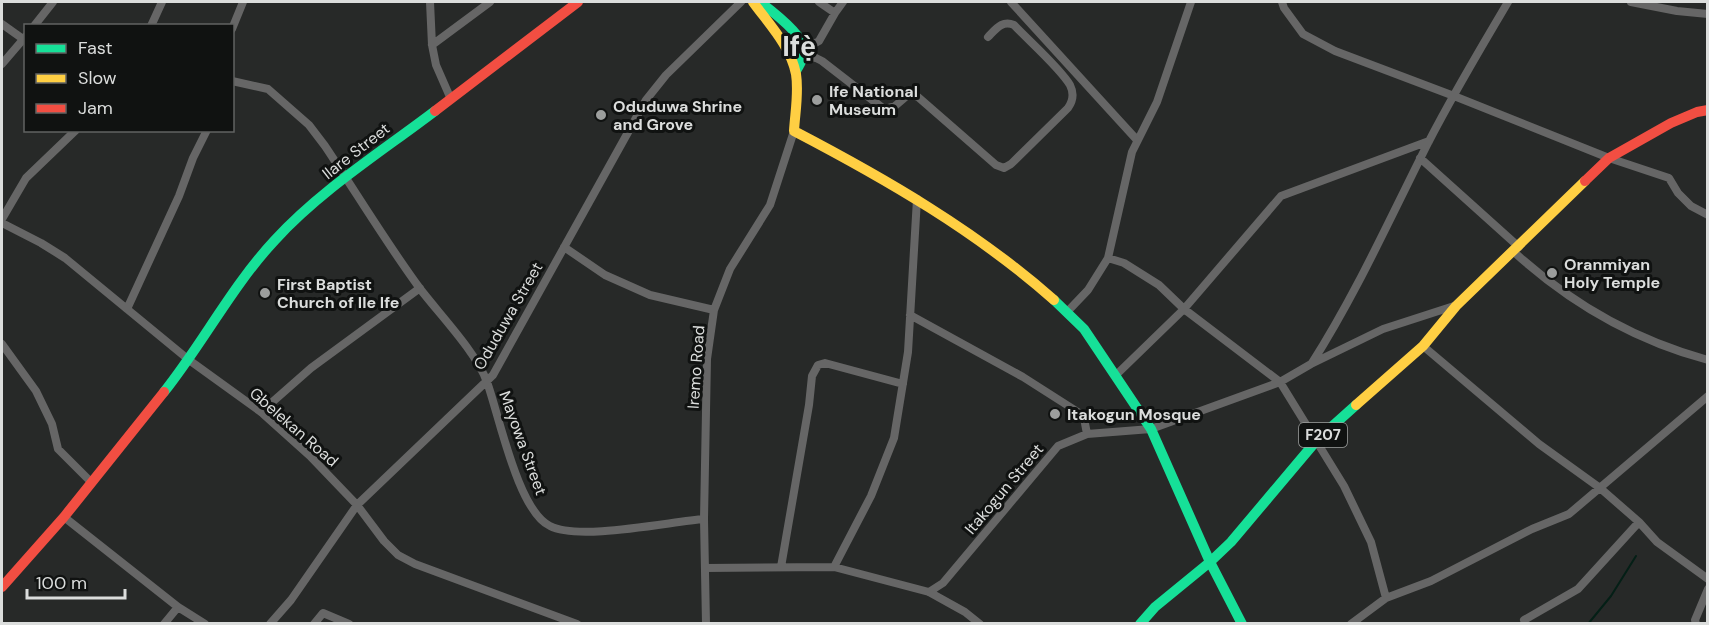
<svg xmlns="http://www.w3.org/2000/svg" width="1709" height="625" font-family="'DM Sans',sans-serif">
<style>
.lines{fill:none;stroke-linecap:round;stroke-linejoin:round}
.stream{stroke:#041f16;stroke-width:2}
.street{stroke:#666;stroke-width:8}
.fast{stroke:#16e098;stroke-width:10}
.slow{stroke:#ffcf43;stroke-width:10}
.jam{stroke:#f24e42;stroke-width:10}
.poi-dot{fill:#9c9e9d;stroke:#101211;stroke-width:2}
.labels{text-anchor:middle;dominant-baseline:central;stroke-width:6;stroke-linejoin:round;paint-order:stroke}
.shield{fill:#101211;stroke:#9ea09f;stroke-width:1.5}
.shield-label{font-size:15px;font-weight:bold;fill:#dbdddc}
.poi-label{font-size:16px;font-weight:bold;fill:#dbdddc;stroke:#101211;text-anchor:start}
.street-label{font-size:16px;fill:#dbdddc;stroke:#101211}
.town-label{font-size:28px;font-weight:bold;fill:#dbdddc;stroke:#101211}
</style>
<rect width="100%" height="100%" fill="#272928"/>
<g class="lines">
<!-- stream -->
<path class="stream" d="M1588,624L1611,596L1636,556"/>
<!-- street -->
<path class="street" d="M430,2L432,45L436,65L450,97
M819,2L835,13L843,2
M1011,2L1137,140
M1282,2L1284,8L1303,34L1335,51L1454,96L1609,158L1669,178L1678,193L1691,206L1708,215
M1631,2L1677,11L1708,14
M2,24L23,39
M34,26L53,2
M151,26L162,2
M232,29L243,2
M432,45L490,2
M804,49L819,41L835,13
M804,55L816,58L822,61L884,109L895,106L909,94L918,97L996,165L1004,168L1011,164L1068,108C1073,101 1074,93 1070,85C1060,68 1029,41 1014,25C1002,20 996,29 988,37
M2,64L26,36
M232,81L268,89L309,125L325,146C357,194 387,244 421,290C441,316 476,352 487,382C499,415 518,511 550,526C579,541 668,522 704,519
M1420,158L1519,247
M2,219L26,178L76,130
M2,223L41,243L65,258L189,360L261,412L310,456L357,505L384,541L398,555L415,564L577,624
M564,247L605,275L650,295L714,310
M1514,252C1570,303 1634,340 1708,360
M1108,258L1124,263L1159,285L1184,309L1280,382L1344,486L1371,542L1386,598
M127,309L179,196L193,158L207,130
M1067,312L1088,290L1108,258L1132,152L1157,102L1191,2
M910,315L1023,377L1081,414L1084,418L1087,434
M2,344L36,391L52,424L58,449L91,482
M1423,346L1539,444L1600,488L1639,522L1657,542L1708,579
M1312,363C1354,297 1386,227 1421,157C1447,104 1478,53 1508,2
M1116,375L1184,309L1281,196L1429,141
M261,412L311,368L420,288
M64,517L178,607L205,624
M781,567L809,405L812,376L818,365L825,363L903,384
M834,567L871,496L894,438L908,352L917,199
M705,568L834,567L929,592L965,612L980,624
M929,592L943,583L1058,446L1087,434L1151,429L1280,382L1311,364L1383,329L1454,306
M1524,620L1578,589L1639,522
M164,624L178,607
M270,624L291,600L357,505L493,375L646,100L666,75L741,2
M314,624L323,613L349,624
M706,624L704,519L706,411L707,359L714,310L730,269L770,205L794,131
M1351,624L1386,598L1431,581L1532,529L1569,514L1708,396
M1696,624L1695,620L1708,589"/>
<!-- fast -->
<path class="fast" d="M760,2C772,11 801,33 804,48C805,56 800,64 796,71
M1054,300L1084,329L1151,429L1210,562L1242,624
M164,392C203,343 232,286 275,240C321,190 381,152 435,111
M1140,624L1155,607L1210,562L1231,542L1317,440L1356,405"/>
<!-- slow -->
<path class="slow" d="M753,2C769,24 791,47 796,74C799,93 795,113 794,131C886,179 976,231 1054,300
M1356,405L1423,346L1456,306L1585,181"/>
<!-- jam -->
<path class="jam" d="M435,111L578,2
M1585,181L1609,158L1671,123L1697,112L1708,110
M2,587L64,517L164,392"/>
</g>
<!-- markers -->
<g class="poi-dot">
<circle cx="817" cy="100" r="6"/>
<circle cx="601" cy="115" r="6"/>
<circle cx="1552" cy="273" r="6"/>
<circle cx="265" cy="293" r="6"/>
<circle cx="1055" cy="414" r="6"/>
</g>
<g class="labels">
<!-- shield labels -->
<rect class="shield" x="1299" y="423" width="48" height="24" rx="4.5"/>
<g class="shield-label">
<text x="1323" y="435">F207</text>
</g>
<!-- poi labels -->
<g class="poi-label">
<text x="829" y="91">Ife National<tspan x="829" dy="18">Museum</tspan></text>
<text x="613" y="106">Oduduwa Shrine<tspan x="613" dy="18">and Grove</tspan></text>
<text x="1564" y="264">Oranmiyan<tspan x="1564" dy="18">Holy Temple</tspan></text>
<text x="277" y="284">First Baptist<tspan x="277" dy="18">Church of Ile Ife</tspan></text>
<text x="1067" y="414">Itakogun Mosque</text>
</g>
<!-- street labels -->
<g class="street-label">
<text transform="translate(356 151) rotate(-38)">Ilare Street</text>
<text transform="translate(508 316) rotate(-60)">Oduduwa Street</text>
<text transform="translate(696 367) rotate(-86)">Iremo Road</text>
<text transform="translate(294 427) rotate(41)">Gbelekan Road</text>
<text transform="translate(523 443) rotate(70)">Mayowa Street</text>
<text transform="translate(1004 489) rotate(-50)">Itakogun Street</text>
</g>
<!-- town labels -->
<g class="town-label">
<text x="799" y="46">Ifẹ̀</text>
</g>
</g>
<!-- border -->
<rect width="1709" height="625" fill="none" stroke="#dbdddc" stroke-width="6"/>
<!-- legend -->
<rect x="24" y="24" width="210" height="108" fill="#101211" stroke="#616362" stroke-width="1.5"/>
<rect x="36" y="44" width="30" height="9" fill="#16e098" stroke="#616362" stroke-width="1.5"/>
<text x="78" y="54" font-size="18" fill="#dbdddc">Fast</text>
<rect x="36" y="74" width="30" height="9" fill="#ffcf43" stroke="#616362" stroke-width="1.5"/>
<text x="78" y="84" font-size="18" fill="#dbdddc">Slow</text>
<rect x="36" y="104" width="30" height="9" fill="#f24e42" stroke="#616362" stroke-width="1.5"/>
<text x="78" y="114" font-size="18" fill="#dbdddc">Jam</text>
<!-- scale -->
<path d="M27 589v9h98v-9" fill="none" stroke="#dbdddc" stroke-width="3"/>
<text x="36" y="589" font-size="18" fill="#dbdddc" stroke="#101211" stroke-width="4.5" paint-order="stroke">100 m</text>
</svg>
